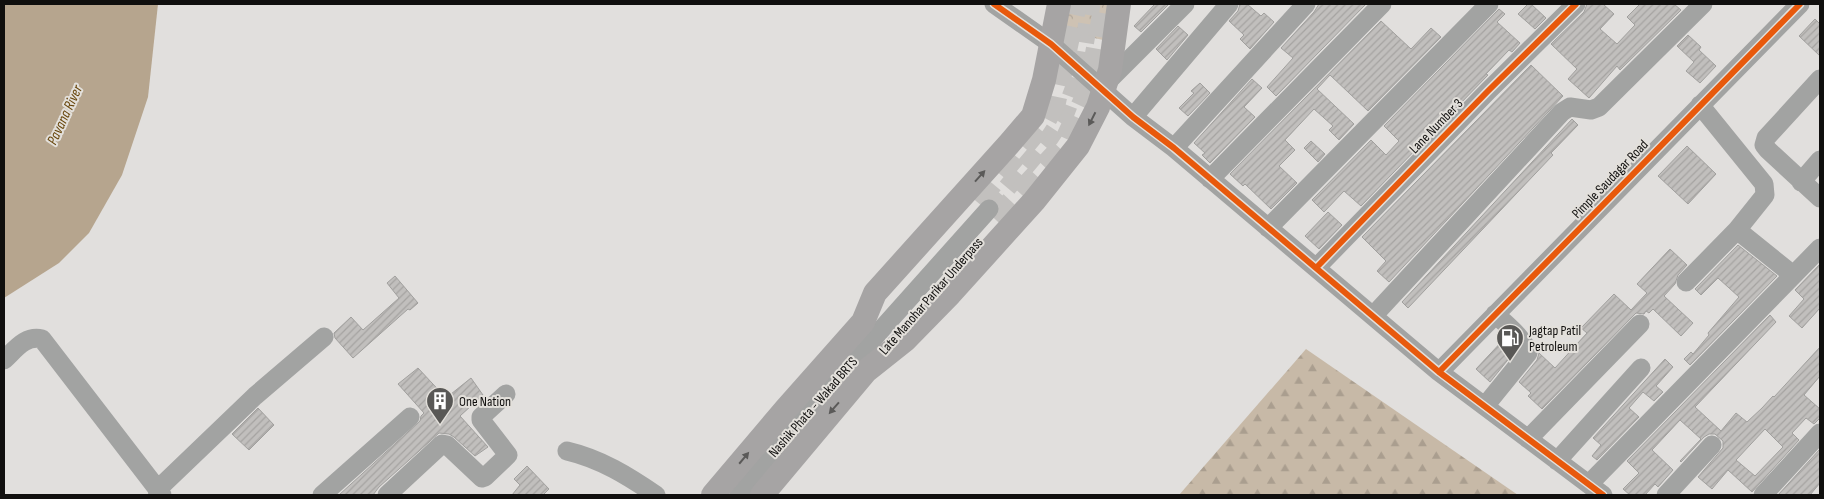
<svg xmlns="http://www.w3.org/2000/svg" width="1824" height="499" font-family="'Sofia Sans Condensed',sans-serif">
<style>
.forest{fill:url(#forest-firs)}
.park{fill:url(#park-crowns)}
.water{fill:#b6a58e}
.building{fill:url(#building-hatch);stroke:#a1a09e;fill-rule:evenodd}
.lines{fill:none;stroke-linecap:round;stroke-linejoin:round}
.minor-tunnel{stroke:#c2c0be;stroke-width:19;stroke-dasharray:19 9;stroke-linecap:butt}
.major-tunnel{stroke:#c2c0be;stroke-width:24;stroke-dasharray:24 12;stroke-linecap:butt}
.minor{stroke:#a2a3a2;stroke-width:19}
.major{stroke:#a6a4a4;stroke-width:24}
.cycleway-casing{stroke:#e3e0db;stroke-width:9}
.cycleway{stroke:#e8590c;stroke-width:6}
.oneway{fill:#5b5a59}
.labels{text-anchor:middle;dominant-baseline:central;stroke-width:4;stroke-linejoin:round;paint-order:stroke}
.street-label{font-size:14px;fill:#100f0e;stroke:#e3e0db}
.poi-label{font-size:14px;fill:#100f0e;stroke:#e3e0db;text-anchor:start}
.water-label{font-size:15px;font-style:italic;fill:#67450a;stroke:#e3e0db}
</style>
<defs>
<pattern id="forest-firs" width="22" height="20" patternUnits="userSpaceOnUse" patternTransform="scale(1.25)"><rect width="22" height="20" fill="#c7b9a7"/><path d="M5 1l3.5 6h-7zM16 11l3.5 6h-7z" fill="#aa9e8f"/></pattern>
<pattern id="park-crowns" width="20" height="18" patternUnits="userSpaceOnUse" patternTransform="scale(1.25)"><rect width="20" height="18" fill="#cec2b3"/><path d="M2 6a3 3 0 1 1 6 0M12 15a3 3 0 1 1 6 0" fill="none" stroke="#b0a699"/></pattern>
<pattern id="building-hatch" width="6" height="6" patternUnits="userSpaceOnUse" patternTransform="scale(1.25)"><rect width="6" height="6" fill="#c1bfbd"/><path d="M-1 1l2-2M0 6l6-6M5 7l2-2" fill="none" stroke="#a5a3a1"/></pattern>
</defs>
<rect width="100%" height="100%" fill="#e1dfdd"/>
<!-- forest -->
<path class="forest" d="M1306,349L1518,495H1179Z"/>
<!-- park -->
<path class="park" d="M1061,4H1108L1103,40L1054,29Z"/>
<!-- water -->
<path class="water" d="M4,4H158L148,97L122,175L89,233L59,263L4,298Z"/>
<!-- building -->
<path class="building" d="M1155,4H1169L1141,32L1134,26Z
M1240,4H1247L1261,16L1264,13L1274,22L1250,49L1240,39L1244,35L1229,21L1238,11Z
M1319,4H1366L1276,96L1267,87L1293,58L1281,48L1314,12Z
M1528,4H1531L1546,18L1535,29L1518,14Z
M1587,4H1603L1614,14L1600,29L1617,44L1635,25L1627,17L1640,4H1674L1681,10L1620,70L1617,66L1589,98L1568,79L1577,69L1551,44L1584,12Z
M1499,9L1505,14L1497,22L1520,43L1512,52L1509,50L1486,74L1488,75L1361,206L1344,191L1324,212L1312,200L1371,140L1386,155L1399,141L1384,126Z
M1815,19L1820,24V56L1799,36Z
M1381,21L1411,49L1431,28L1441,37L1368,111L1330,75L1317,89L1354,124L1339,140L1329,130L1333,126L1314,109L1285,140L1295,150L1279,166L1297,183L1271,209L1245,184L1243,186L1230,174Z
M1178,26L1188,35L1167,60L1156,49Z
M1688,35L1701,47L1699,50L1716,66L1700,83L1686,71L1694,62L1677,46Z
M1531,65L1563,96L1389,282L1377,271L1386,261L1362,237Z
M1252,79L1262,88L1244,107L1255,117L1210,163L1202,155L1205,153L1194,143Z
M1200,83L1210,93L1188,116L1179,108L1194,93L1191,91Z
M1572,119L1578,125L1551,153L1553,155L1408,308L1402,302Z
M1311,141L1325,154L1318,162L1304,148Z
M1687,146L1716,174L1688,204L1658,176Z
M1328,212L1342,225L1319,249L1305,236Z
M1738,245L1777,276L1690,365L1684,359L1691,352L1693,354L1709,335L1708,333L1739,297L1718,278L1701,295L1695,289Z
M1670,249L1687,265L1678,275L1675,284L1664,296L1693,323L1681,336L1653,309L1649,313L1646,311L1644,314L1636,313L1542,409L1528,396L1531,393L1519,382L1537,360L1539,353L1555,368L1587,333L1581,328L1614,294L1631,310L1647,293L1637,284Z
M1820,264V308L1802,328L1789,316L1804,299L1795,290Z
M395,276L418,303L410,310L408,309L353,358L335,338L334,333L351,317L363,330L399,298L387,283Z
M1770,315L1776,322L1695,407L1721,431L1736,413L1747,422L1762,408L1773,396L1774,397L1820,347V376L1804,395L1820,409V418L1814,424L1806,418L1792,433L1799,440L1752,492L1728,470L1712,489L1698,477L1723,448V441L1715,434H1709L1704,437L1681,462L1680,461L1701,439L1680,420L1652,450L1673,470L1658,487L1655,484L1645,495H1630L1623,489L1639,473L1627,461ZM1765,429L1783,447L1755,476L1736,460Z
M1505,338L1515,351L1490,382L1476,369Z
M1665,359L1673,367L1656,386L1663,392L1654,401L1643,392L1629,408L1639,417L1597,460L1592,456L1601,445L1593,438Z
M418,368L446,398L471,378L483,395L460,416L488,447L475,456L454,437L449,434L439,433L379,487L373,495H339L420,421L421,416L424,413L398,384Z
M258,408L274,425L249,450L232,434Z
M1820,449V483L1810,495H1778Z
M527,466L549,489L543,495H512L520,485L514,479Z"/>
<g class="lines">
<!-- minor-tunnel -->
<path class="minor-tunnel" d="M989,209L1050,137L1064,116L1079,76L1091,4"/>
<!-- major-tunnel -->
<path class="major-tunnel" d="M976,201L1045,119L1054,102L1075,4
M996,220L1063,148L1085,101L1095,65L1106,4"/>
<!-- minor -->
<path class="minor" d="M994,4L1051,44L1133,117L1174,148L1439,372L1603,495
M1820,79L1766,138L1764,145L1768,150L1820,198
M1106,83L1185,4
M1700,105L1764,184L1765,195L1737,230L1793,275
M1133,117L1229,4
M1174,148L1306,4
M1210,179L1382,4
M1801,182L1820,160
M1268,228L1489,4
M1316,268L1488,91L1576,4
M1686,282L1737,230
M1373,316L1562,112L1570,107L1591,110L1599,107L1703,4
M4,360C15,350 25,335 42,339L162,495
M1439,372L1800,4
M1485,406L1528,353C1527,341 1505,323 1495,314
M1528,439L1640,324
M567,451C601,459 628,476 656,495
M1557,461L1641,368
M1589,484L1820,248
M157,490L255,396L324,337
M322,495L410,417
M387,495L442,444L447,445L482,478L485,477L508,455L481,420V417L506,394
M739,495L796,425L989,209
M1666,495L1712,445
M1763,495L1820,433"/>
<!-- major -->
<path class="major" d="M713,495L785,410L863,322L875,293L1009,144L1033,116L1044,80L1059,4
M762,495L866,371L905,340L950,294L1034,201L1078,146L1098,107L1110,70L1119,4"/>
<defs>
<path id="cycleway" d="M994,4L1051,44L1133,117L1174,148L1439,372L1603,495
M1316,268L1488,91L1576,4
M1439,372L1800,4"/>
</defs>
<!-- cycleway casing -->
<use href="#cycleway" class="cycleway-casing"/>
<!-- cycleway -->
<use href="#cycleway" class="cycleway"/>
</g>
<!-- one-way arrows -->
<defs><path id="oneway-solid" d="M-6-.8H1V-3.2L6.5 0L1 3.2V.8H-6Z" transform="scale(1.25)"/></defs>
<g class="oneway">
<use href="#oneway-solid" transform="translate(1092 119) rotate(117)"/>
<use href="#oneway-solid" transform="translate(980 176) rotate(-48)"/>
<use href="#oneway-solid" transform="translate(834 408) rotate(131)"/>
<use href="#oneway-solid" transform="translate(744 458) rotate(-50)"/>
</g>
<!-- icons -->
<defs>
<symbol id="fuel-pin" viewBox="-11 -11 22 30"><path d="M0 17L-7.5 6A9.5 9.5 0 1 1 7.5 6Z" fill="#595856" stroke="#e3e0db"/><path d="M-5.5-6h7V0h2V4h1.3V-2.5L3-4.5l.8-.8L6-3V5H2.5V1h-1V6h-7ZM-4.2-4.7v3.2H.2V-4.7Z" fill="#fff"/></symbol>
<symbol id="building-pin" viewBox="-11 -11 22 30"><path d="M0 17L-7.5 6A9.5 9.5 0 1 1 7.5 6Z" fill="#595856" stroke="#e3e0db"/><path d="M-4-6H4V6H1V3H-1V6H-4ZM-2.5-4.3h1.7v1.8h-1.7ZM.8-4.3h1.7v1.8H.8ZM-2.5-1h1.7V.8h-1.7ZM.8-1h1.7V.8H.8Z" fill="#fff"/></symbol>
</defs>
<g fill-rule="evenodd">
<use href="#fuel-pin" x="1494" y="322" width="32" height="43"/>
<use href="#building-pin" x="424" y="385" width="32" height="43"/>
</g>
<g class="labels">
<!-- street labels -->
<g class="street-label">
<text transform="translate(1436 126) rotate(-46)">Lane Number 3</text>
<text transform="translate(1610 179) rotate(-46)">Pimple Saudagar Road</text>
<text transform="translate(931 296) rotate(-49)">Late Manohar Parikar Underpass</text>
<text transform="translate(813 407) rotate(-49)">Nashik Phata - Wakad BRTS</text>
</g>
<!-- poi labels -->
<g class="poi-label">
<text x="1529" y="330">Jagtap Patil<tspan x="1529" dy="16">Petroleum</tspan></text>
<text x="459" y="401">One Nation</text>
</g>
<!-- water labels -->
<g class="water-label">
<text transform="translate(65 115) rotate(-65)">Pavana River</text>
</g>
</g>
<!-- border -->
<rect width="1824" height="499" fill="none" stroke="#100f0e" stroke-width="10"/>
</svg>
